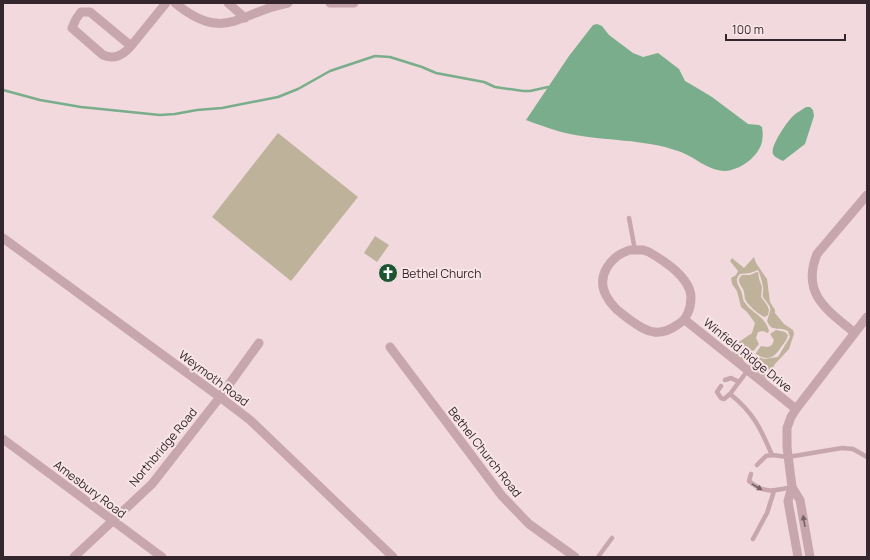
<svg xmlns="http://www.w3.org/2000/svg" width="870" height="560" font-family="Manrope,sans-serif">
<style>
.green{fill:#bfb29a}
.water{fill:#79ad8b}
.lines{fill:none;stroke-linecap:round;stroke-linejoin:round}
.stream{stroke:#79ad8b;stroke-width:2.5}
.service{stroke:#c8a6ae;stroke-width:4.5}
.minor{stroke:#c8a6ae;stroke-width:9}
.oneway{fill:#776066}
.labels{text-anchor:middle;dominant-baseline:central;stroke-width:4;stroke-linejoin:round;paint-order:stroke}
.poi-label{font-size:12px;fill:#34262c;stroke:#f8e5e8;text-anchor:start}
.street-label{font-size:12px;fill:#34262c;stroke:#f8e5e8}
</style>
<rect width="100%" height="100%" fill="#f1d9dd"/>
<!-- green -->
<path class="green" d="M278,133L358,197L291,281L212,217Z
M375,236L389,245L377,262L364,253Z
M754,257L756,263L767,279L770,302L775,310V313L784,324L793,330L794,334L789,349L775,364L769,375L766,379L749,365V362L754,355L764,359L778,357L790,337L788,331C777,325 773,334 767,321C772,305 772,310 763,297C762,294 764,290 763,287C763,284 759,271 758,270L750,273L740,274C734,280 738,284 741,291C743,295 742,299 745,303C753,314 765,316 769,331L768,333L763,331L758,332L756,338L759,344L746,360L743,361L732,352L739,342L752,333L755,323L747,312L741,307L737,291L732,284L731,278L736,275L738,271L730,261L732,258L744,268Z
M757,272H758L759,279L762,287L761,297L767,305L769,310L768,315L765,317C759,315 750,307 746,301C744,298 745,293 743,289C740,284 736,280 742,275H750Z
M776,330L785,332L788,335C787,340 784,343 781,347C775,357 768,362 756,354V353L761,346L768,347L772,345L774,340L770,334Z"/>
<!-- water -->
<path class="water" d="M597,24L602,26L609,35L633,53L643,57L658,53L679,69L685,81L692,85L712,97L748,124L759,125L762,127C763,133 763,139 761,145C756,158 740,170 725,171C708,171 694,156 678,151C644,139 605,141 570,134C555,131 540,125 526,120L569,56L593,25Z
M806,107H810L813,110L814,116L805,144L783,161C780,159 775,158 773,154C770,146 787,122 793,116C797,112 802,110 806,107Z"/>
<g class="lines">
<!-- stream -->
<path class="stream" d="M3,90L40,100L81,107L160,115L175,114L197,110L222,108L278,97L298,89L330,71L375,56L390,57L422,67L436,73L484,82L495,87L523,91H530L548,87L550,88"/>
<!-- service -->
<path class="service" d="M629,218L635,250
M748,370L730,394C753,412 761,429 772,455L788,457L842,448L853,449L867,457
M725,380L731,378L739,382
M721,386L717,392L721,398L724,399L730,394
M757,465L766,456L772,455
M751,474L749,481C764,494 774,491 792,487
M753,539L767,513L774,491
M598,557L612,538"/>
<!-- minor -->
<path class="minor" d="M175,3C225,44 239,12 288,3
M228,3L245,18
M330,3H354
M131,46L90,12H81L76,19L72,28L103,55C115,60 123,55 131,46L166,3
M3,238L220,397L250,420L393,557
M630,250H643L649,252C664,261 690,277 691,297C691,308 687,320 677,325C670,330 663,333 654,332C645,331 637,325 630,320C621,313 612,307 607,297C595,277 610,256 630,250Z
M685,320L796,409
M855,333C827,310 801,294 817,254L867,195
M390,347L502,496L529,524L575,557
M3,439L162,557
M792,487L788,501L798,557
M74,557L152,484L220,397L259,343
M810,557L800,500L792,487L787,447V428L791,417L796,409L867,317"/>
</g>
<!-- one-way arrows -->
<defs><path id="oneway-solid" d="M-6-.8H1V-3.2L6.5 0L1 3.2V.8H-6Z"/></defs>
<g class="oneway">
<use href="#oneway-solid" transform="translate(757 487) rotate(31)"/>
<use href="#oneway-solid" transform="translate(804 521) rotate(-100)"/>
</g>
<!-- icons -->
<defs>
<symbol id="church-disc" viewBox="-11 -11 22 22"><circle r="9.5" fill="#1d5432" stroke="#f8e5e8"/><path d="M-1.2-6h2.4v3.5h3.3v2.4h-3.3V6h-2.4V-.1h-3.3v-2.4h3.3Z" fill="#fff"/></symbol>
</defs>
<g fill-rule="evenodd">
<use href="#church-disc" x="377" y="262" width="22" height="22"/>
</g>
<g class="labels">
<!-- poi labels -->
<g class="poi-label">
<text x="402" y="273">Bethel Church</text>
</g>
<!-- street labels -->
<g class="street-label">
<text transform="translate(748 355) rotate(39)">Winfield Ridge Drive</text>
<text transform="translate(214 378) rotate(37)">Weymoth Road</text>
<text transform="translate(163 447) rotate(-50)">Northbridge Road</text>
<text transform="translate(485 452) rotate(52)">Bethel Church Road</text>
<text transform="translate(90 489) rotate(37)">Amesbury Road</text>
</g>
</g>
<!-- border -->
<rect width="870" height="560" fill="none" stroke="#34262c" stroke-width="8"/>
<!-- scale -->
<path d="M726 34v6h119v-6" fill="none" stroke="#34262c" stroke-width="2"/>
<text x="732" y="34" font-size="12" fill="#34262c" stroke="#f8e5e8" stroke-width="3" paint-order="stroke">100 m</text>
</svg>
